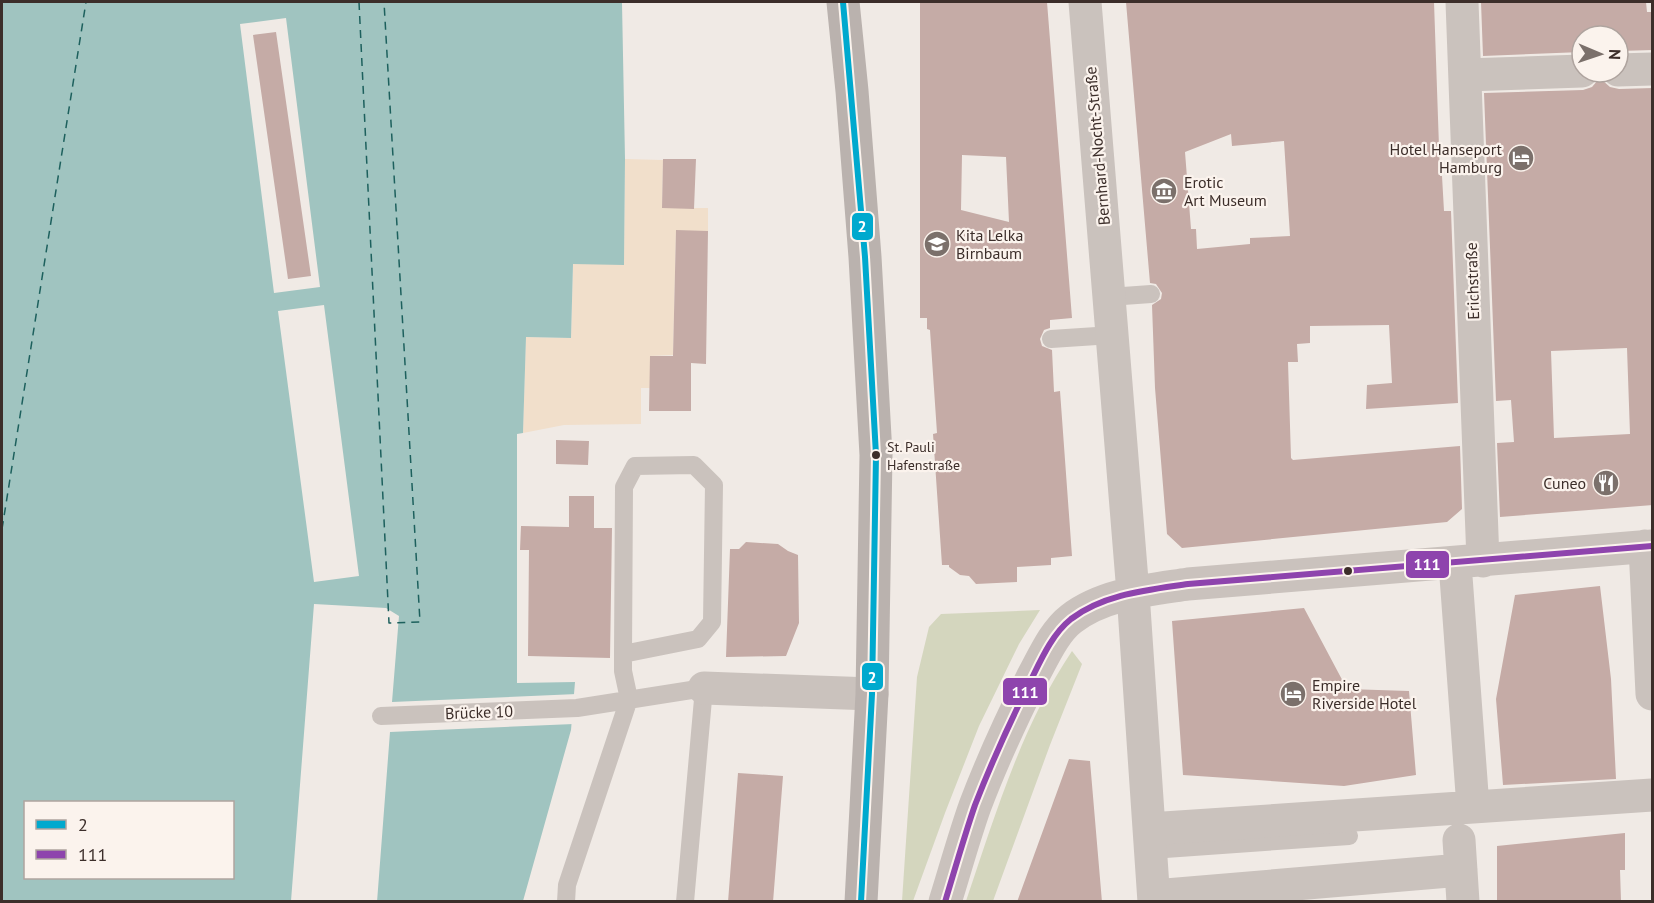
<svg xmlns="http://www.w3.org/2000/svg" width="1654" height="903" font-family="'PT Sans',sans-serif">
<style>
.green{fill:#d4d6be}
.sand{fill:#f1dfcb}
.water{fill:#a0c4c0;fill-rule:evenodd}
.pier{fill:#f0eae5}
.lines{fill:none;stroke-linecap:round;stroke-linejoin:round}
.ferry{stroke:#1d605d;stroke-width:1.5;stroke-dasharray:8 6;stroke-linecap:butt}
.building{fill:#c5aba6;fill-rule:evenodd}
.lane{stroke:#cac2bd;stroke-width:18}
.street{stroke:#cac2bd;stroke-width:33}
.secondary{stroke:#bab2ae;stroke-width:33}
.bus-1-casing{stroke:#fbf3ed;stroke-width:10}
.bus-2-casing{stroke:#fbf3ed;stroke-width:10}
.bus-1{stroke:#00a9ce;stroke-width:6}
.bus-2{stroke:#8e44ad;stroke-width:6}
.bus-dot{fill:#3c2e2a;stroke:#fbf3ed;stroke-width:2}
.labels{text-anchor:middle;dominant-baseline:central;stroke-width:4.5;stroke-linejoin:round;paint-order:stroke}
.bus-label{font-size:14px;fill:#3c2e2a;stroke:#fbf3ed;text-anchor:start}
.street-label{font-size:16px;fill:#3c2e2a;stroke:#fbf3ed}
.poi-label{font-size:16px;fill:#3c2e2a;stroke:#fbf3ed;text-anchor:start}
.line-badge{stroke:#fbf3ed;stroke-width:2}
.badge-label{font-size:16px;text-anchor:middle;font-weight:bold;fill:#fff}
</style>
<rect width="100%" height="100%" fill="#f0eae5"/>
<!-- green -->
<path class="green" d="M1040,610L1019,644L979,726L945,813L913,901H902L917,677L929,627L941,614Z
M1072,651L1082,664L1050,745L993,901H966C995,816 1021,727 1072,651Z"/>
<!-- sand -->
<path class="sand" d="M625,159L663,160L662,208H708V231H676L673,355L650,356V388H641V424L564,425L523,433L526,337L571,338L573,263L624,264Z"/>
<!-- water -->
<path class="water" d="M2,2H617L622,3L625,159L624,265L573,264L571,338L526,337L523,433L517,434V683L575,682L571,730L523,901L2,902ZM26,802H232V878H26Z"/>
<!-- pier -->
<path class="pier" d="M286,18L320,287L274,293L240,24Z
M324,305L359,576L314,582L278,311Z
M314,604L386,608L399,616L392,702L577,694L574,724L390,732L377,902L291,901Z"/>
<g class="lines">
<!-- ferry -->
<path class="ferry" d="M359,2L389,623L420,622L384,2
M2,529L86,2"/>
</g>
<!-- building -->
<path class="building" d="M920,2H1047L1072,318L1050,320V328L1044,330L1040,339L1042,346L1052,350L1054,392L1060,391L1072,556L1051,558V565L1017,567V582L976,584L969,576L960,575L949,567V565H942L933,434L937,433L930,330L927,329V318H920ZM962,155L1006,157L1009,222L961,210Z
M1126,2H1434L1440,176H1442L1444,211H1451L1458,403L1366,409L1367,385L1392,383L1389,325L1310,326V343L1297,344L1298,362H1288L1291,458L1293,460L1460,446L1462,509L1447,522L1182,548L1167,534L1155,388L1152,305L1161,299L1162,293L1156,284L1150,283ZM1231,134L1232,146L1284,141L1290,236L1250,238V244L1197,249L1196,229H1191L1185,152Z
M1481,2H1646L1647,12H1653V50L1618,51V36H1582V52L1483,56Z
M276,32L311,276L288,279L253,35Z
M1600,74L1602,80L1610,87L1619,89L1653,88V505L1500,517L1497,443L1514,442L1511,400L1496,401L1484,93L1583,90L1592,87L1598,80ZM1627,348L1630,434L1554,438L1551,351Z
M663,159H696L694,209L662,208Z
M676,230L708,231L706,364L691,363V411H649L650,356H673Z
M556,440L589,441L588,465L556,464Z
M569,496H594V528H612L610,658L528,656L529,550H520L521,526L569,527Z
M746,542L778,544L788,551L798,555L799,623L786,656L726,657L730,549H739Z
M1600,586L1611,679L1616,779L1503,785L1496,699L1515,595Z
M1304,608L1347,689L1409,691L1416,775L1344,786L1183,775L1172,621Z
M1069,759L1090,761L1102,902H1017Z
M738,773L783,776L773,902H728Z
M1625,833V870H1620L1621,902H1497V846Z"/>
<g class="lines">
<!-- lane -->
<path class="lane" d="M1109,297L1151,294
M1051,339L1112,335
M381,716L577,708L704,688L685,902
M1151,850L1349,836
M566,902L567,885L629,699L623,671V654L624,487L635,466L694,465L714,485L712,622L698,639L623,654"/>
<!-- street -->
<path class="street" d="M1085,2L1133,593L1154,902
M1462,2L1483,561
M1618,70L1652,69
M1465,75L1582,71
M1645,546L1652,694
M1455,563L1473,807
M704,688L872,694
M1149,829L1652,795
M1459,840L1463,902
M1154,896L1461,870
M945,902C955,870 964,837 975,806C992,761 1012,718 1033,676C1043,658 1054,632 1071,619C1103,594 1149,590 1188,584L1652,546"/>
<!-- secondary -->
<path class="secondary" d="M843,2L852,91L865,257L876,455L872,694L861,902"/>
<defs>
<path id="bus-1" d="M843,2L865,257L876,455L872,694L861,902"/>
<path id="bus-2" d="M945,902C955,869 964,837 975,805C991,764 1009,724 1029,684C1040,662 1051,635 1071,619C1104,594 1148,590 1188,584L1652,546"/>
</defs>
<!-- bus-1 casing -->
<use href="#bus-1" class="bus-1-casing"/>
<!-- bus-2 casing -->
<use href="#bus-2" class="bus-2-casing"/>
<!-- bus-1 -->
<use href="#bus-1" class="bus-1"/>
<!-- bus-2 -->
<use href="#bus-2" class="bus-2"/>
</g>
<!-- icons -->
<defs>
<symbol id="hotel-disc" viewBox="-11 -11 22 22"><circle r="9.5" fill="#7b706b" stroke="#fbf3ed"/><path d="M-6-4.5h1.5V1H6V5H4.5V3h-9V5H-6ZM-4 0a1.8 1.8 0 1 1 3.6 0ZM.5 0V-2.5h3Q6-2.5 6 0Z" fill="#fff"/></symbol>
<symbol id="museum-disc" viewBox="-11 -11 22 22"><circle r="9.5" fill="#7b706b" stroke="#fbf3ed"/><path d="M0-6L6-3V-2H-6V-3ZM-5-1h2V3h-2ZM-1-1h2V3h-2ZM3-1h2V3H3ZM-6 4H6V6H-6Z" fill="#fff"/></symbol>
<symbol id="school-disc" viewBox="-11 -11 22 22"><circle r="9.5" fill="#7b706b" stroke="#fbf3ed"/><path d="M0-5L7-2L0 1L-7-2ZM-4 1L0 2.5L4 1V4Q0 6-4 4Z" fill="#fff"/></symbol>
<symbol id="restaurant-disc" viewBox="-11 -11 22 22"><circle r="9.5" fill="#7b706b" stroke="#fbf3ed"/><path d="M-5-6h1v4h1v-4h1v4h1v-4h1v5L-1.5 .5V6h-2V.5L-5-1ZM5-6V6H3V1.5H1.5Q1.5-4 5-6Z" fill="#fff"/></symbol>
</defs>
<g fill-rule="evenodd">
<use href="#hotel-disc" x="1506" y="143" width="30" height="30"/>
<use href="#museum-disc" x="1149" y="176" width="30" height="30"/>
<use href="#school-disc" x="922" y="229" width="30" height="30"/>
<use href="#restaurant-disc" x="1591" y="468" width="30" height="30"/>
<use href="#hotel-disc" x="1278" y="679" width="30" height="30"/>
</g>
<!-- markers -->
<g class="bus-dot">
<circle cx="876" cy="455" r="5"/>
<circle cx="1348" cy="571" r="5"/>
</g>
<g class="labels">
<!-- bus labels -->
<g class="bus-label">
<text x="887" y="447">St. Pauli<tspan x="887" dy="18">Hafenstraße</tspan></text>
</g>
<!-- street labels -->
<g class="street-label">
<text transform="translate(1097 146) rotate(-95)">Bernhard-Nocht-Straße</text>
<text transform="translate(1472 281) rotate(-92)">Erichstraße</text>
<text transform="translate(479 712) rotate(-2)">Brücke 10</text>
</g>
<!-- poi labels -->
<g class="poi-label">
<text x="1502" y="149" text-anchor="end">Hotel Hanseport<tspan x="1502" dy="18">Hamburg</tspan></text>
<text x="1184" y="182">Erotic<tspan x="1184" dy="18">Art Museum</tspan></text>
<text x="956" y="235">Kita Lelka<tspan x="956" dy="18">Birnbaum</tspan></text>
<text x="1586" y="483" text-anchor="end">Cuneo</text>
<text x="1312" y="685">Empire<tspan x="1312" dy="18">Riverside Hotel</tspan></text>
</g>
</g>
<g class="line-badge">
<rect x="851" y="212" width="23" height="29" rx="6" fill="#00a9ce"/>
<rect x="1405" y="550" width="45" height="29" rx="6" fill="#8e44ad"/>
<rect x="861" y="662" width="23" height="29" rx="6" fill="#00a9ce"/>
<rect x="1002" y="677" width="46" height="29" rx="6" fill="#8e44ad"/>
</g>
<g class="badge-label">
<text x="862" y="232">2</text>
<text x="1427" y="570">111</text>
<text x="872" y="683">2</text>
<text x="1025" y="698">111</text>
</g>
<!-- border -->
<rect width="1654" height="903" fill="none" stroke="#3c2e2a" stroke-width="6"/>
<!-- legend -->
<rect x="24" y="801" width="210" height="78" fill="#fbf3ed" stroke="#afa49f" stroke-width="1.5"/>
<rect x="36" y="820" width="30" height="9" fill="#00a9ce" stroke="#afa49f" stroke-width="1.5"/>
<text x="78" y="831" font-size="18" fill="#3c2e2a">2</text>
<rect x="36" y="850" width="30" height="9" fill="#8e44ad" stroke="#afa49f" stroke-width="1.5"/>
<text x="78" y="861" font-size="18" fill="#3c2e2a">111</text>
<!-- north arrow -->
<g transform="translate(1600 54) rotate(92)"><circle r="28" fill="#fbf3ed" stroke="#afa49f" stroke-width="1.5"/>
<path d="M0-4.5L10 22L0 15L-10 22Z" fill="#7b706b"/>
<text y="-9" font-size="16" font-weight="bold" text-anchor="middle" fill="#3c2e2a">N</text>
</g>
</svg>
